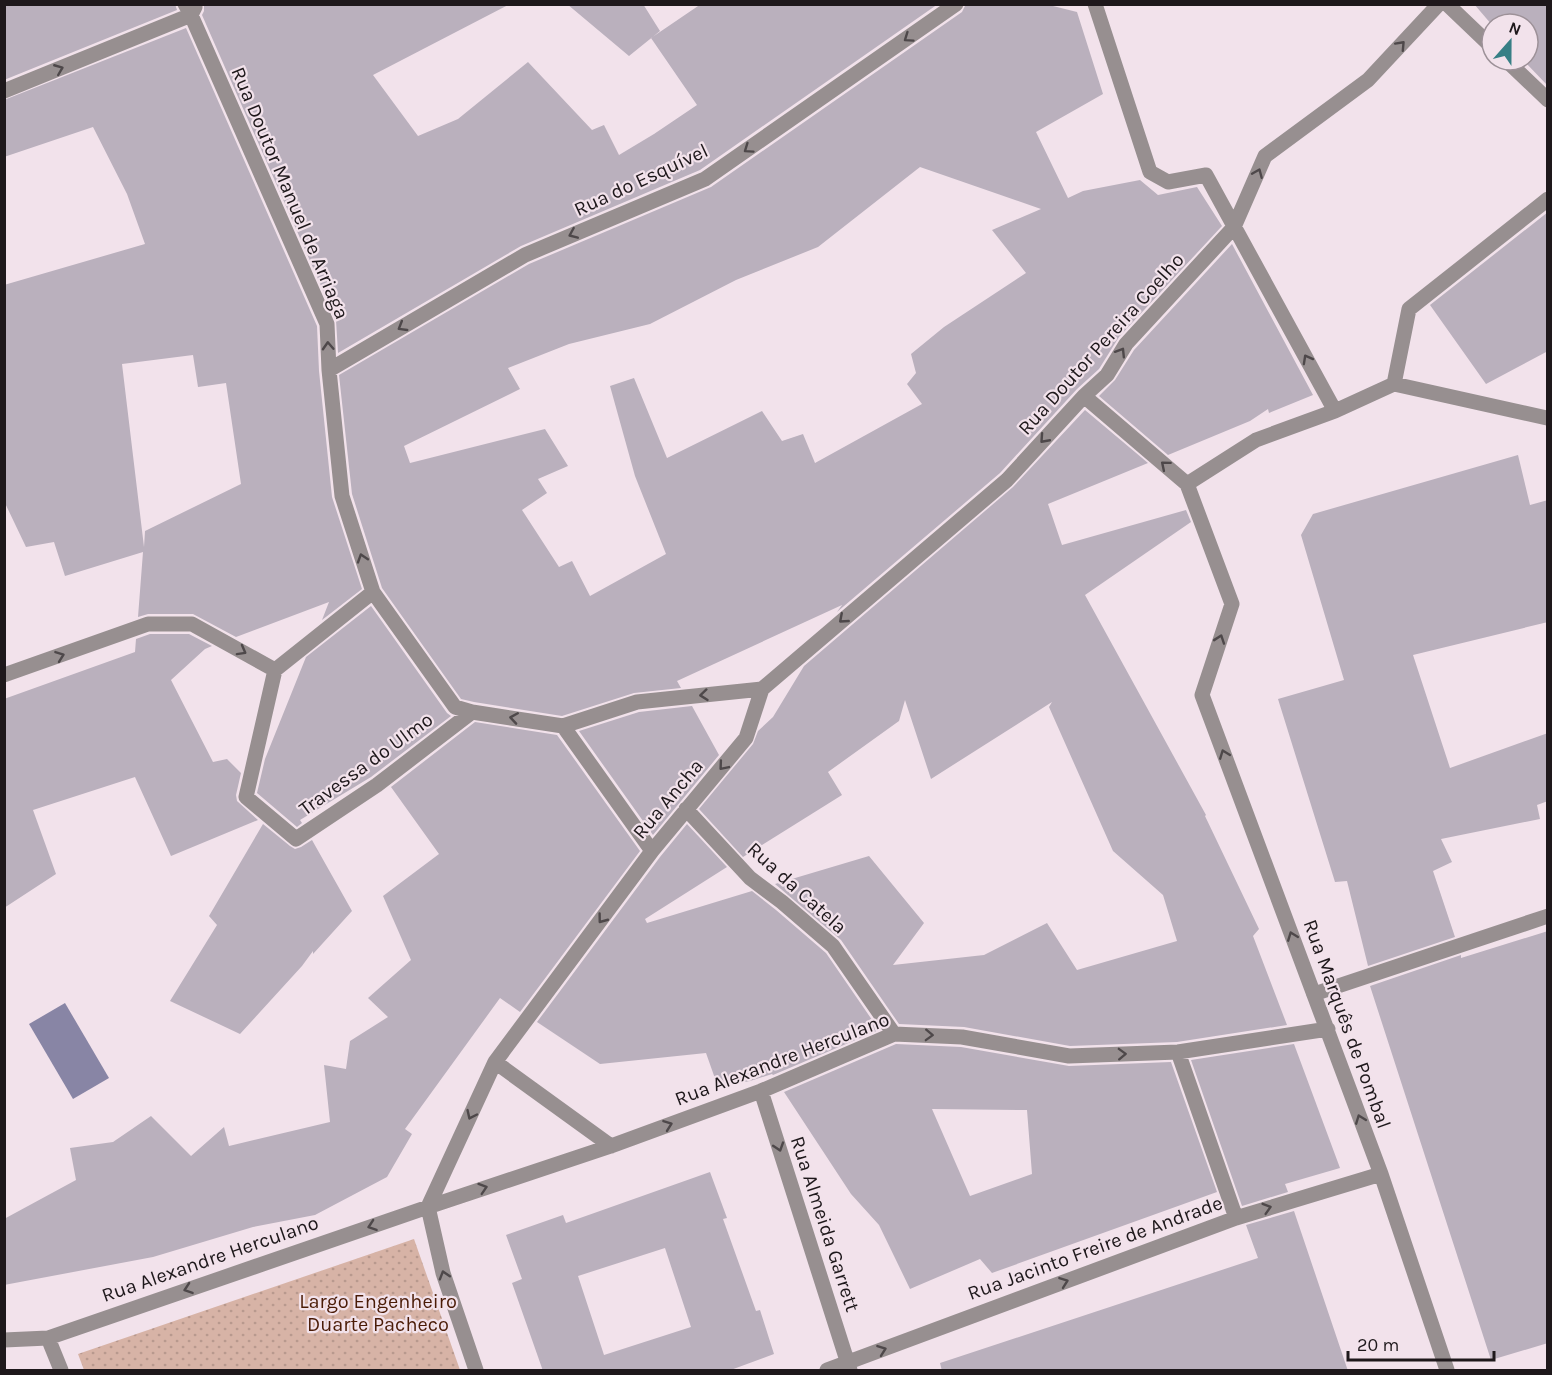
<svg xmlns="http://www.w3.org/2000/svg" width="1552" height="1375" font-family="Karla,sans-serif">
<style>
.grass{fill:url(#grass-dots)}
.water{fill:#8885a5}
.building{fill:#bab0bd;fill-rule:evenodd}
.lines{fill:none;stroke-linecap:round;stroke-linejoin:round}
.lane{stroke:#978f90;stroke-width:15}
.street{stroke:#978f90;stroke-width:15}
.oneway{stroke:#4e484a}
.labels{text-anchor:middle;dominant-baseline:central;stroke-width:4.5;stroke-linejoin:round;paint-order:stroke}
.street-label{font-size:20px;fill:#1e181b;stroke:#f2e2eb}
.park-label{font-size:20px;fill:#4a1b06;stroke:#f2e2eb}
</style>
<defs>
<pattern id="grass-dots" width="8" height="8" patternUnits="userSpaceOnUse" patternTransform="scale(1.5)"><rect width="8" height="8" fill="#d7b3a6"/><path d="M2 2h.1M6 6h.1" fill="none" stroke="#b8998e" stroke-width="1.8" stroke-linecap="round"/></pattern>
</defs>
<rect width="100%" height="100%" fill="#f2e2eb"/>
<!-- grass -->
<path class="grass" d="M414,1239L460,1370H84L78,1354Z"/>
<!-- water -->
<path class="water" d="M65,1003L109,1078L73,1099L29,1024Z"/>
<!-- building -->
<path class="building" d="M4,4H175L177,10L4,80Z
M204,4H510L373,75L418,136L458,119L528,62L592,130L604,125L619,155L654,134L697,105L651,38L701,4H938L700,170L521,246L338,353L336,320L202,15L204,11Z
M567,4H643L660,31L629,56Z
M966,4H1045L1077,12L1103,94L1036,132L1068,198L1083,191L1140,180L1158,195L1197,187L1222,226L1119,337L1099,369L1077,389L1000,473L837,612L842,605L677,681L681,688L634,693L562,716L474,702L461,699L382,588L352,494L339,375L529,264L711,187L962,12ZM920,167L1041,209L992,230L1026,273L944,327L911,354L916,373L907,384L922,404L815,463L803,434L782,441L762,411L667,458L634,378L610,386L635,476L666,554L590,596L572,561L559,567L522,510L547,493L538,479L568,466L545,429L410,463L404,446L520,389L508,368L569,344L650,324L736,280L818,247Z
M1474,4H1548V86L1523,60H1528V24H1492V25Z
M186,28L317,326L319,371L332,497L362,589L322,620L329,602L236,637L193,614H148L138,617L143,552L65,576L54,542L26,547L4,501V285L145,244L127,194L93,127L4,157V100ZM193,355L198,387L226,383L241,484L145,531L144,547L122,364Z
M1548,212V351L1486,384L1430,305Z
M1232,244L1313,395L1269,413L1268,409L1250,421L1168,455L1099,396L1115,380L1134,350Z
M1085,410L1148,463L1048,504L1062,545L1186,510L1191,522L1085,595L1206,815L1205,816L1259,929L1253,936L1287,1025L1177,1042L1070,1046L964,1027L899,1024L841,940L775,884L869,856L924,923L893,965L984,955L1047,923L1077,970L1177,941L1163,895L1113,851L1049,707L1052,702L931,779L905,700L899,721L828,772L842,795L743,857L699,809L753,744L758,731L773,717L804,666L1013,487Z
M1518,455L1530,505L1548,500V622L1413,655L1450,768L1548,733V801L1537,805L1540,819L1441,839L1452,862L1433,871L1455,937L1368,966L1347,881L1335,882L1278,699L1344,680L1301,535L1313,514Z
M371,606L447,713L451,716L371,777L300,820L302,823L297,827L257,793L265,759L306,657Z
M150,634H189L212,646L205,649L171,680L213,762L227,759L241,773L236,795L237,801L258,820L171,856L135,777L33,810L56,874L4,908V699L135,652L136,639Z
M692,706L719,755L653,835L579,731L639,712Z
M475,722L557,735L640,851L520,1012L500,998L405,1129L412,1134L387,1177L315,1215L253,1227L153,1257L4,1285V1219L76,1180L70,1148L113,1142L151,1116L191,1156L224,1127L229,1146L330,1122L324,1065L346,1069L350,1041L388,1017L368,998L411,960L383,896L439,854L391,787Z
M263,824L290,846L295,849L301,847L312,840L352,911L313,954V951L302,966L240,1034L170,1001L217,925L209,916Z
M687,824L727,867L645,919L647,923L752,891L776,910L826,953L879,1030L773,1075L772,1074L750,1081L718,1087L706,1053L600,1064L537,1022L660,857Z
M1548,931V1343L1491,1360L1370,986L1461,955V958Z
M896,1044L961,1047L1069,1066L1171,1062L1217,1192L992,1273L980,1259L910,1289L879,1225L851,1194L784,1092ZM932,1109L1027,1110L1032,1174L970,1196Z
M1294,1044L1340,1168L1285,1184L1288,1192L1242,1206L1191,1060Z
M710,1172L727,1218L723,1219L756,1311L760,1310L774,1354L728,1371H543L512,1283L522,1279L506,1235L563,1215L566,1223ZM665,1248L691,1327L604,1355L578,1276Z
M1294,1211L1348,1371H942L940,1363L1258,1258L1246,1225Z"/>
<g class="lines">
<!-- lane -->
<path class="lane" d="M1314,994L1548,916"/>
<!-- street -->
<path class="street" d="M185,4L191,15L327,324L329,370L342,496L373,592L455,707L472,712L563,726L637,702L762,689
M1095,4L1150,172L1168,182L1206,175L1335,411
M1447,4L1492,47
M1506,60L1548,100
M4,91L191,15L195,7
M329,370L525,255L705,179L956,4
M1394,384L1409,309L1548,199
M1084,396L1187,484L1232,604L1202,695L1381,1174L1447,1370
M1187,484L1256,440L1335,411L1394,384L1547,418
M275,670L246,797L296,839L377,785L472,712
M4,675L148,624H192L275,670L373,592
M563,726L652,851
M686,809L750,878L782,902L833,946L894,1034
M1178,1052L1236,1218
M495,1062L611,1146
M761,1091L850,1370
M428,1207L495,1062L652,851L746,738L762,689L1007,480L1084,396L1107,375L1126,344L1234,227L1265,156L1368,80L1439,4
M428,1207L443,1273L476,1370
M48,1338L61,1370
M4,1340L48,1338L428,1207L611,1146L761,1091L894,1034L962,1037L1069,1056L1178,1052L1328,1029
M827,1370L1236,1218L1381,1174"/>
</g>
<!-- one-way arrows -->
<defs><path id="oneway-chevron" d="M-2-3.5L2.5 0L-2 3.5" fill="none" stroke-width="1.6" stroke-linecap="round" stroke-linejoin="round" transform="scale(1.5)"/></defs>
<g class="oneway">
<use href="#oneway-chevron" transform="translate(908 38) rotate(145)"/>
<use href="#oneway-chevron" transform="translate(1401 45) rotate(-47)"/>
<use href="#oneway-chevron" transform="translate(59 69) rotate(-22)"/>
<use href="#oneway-chevron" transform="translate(748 149) rotate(145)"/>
<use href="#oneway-chevron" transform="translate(1258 173) rotate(-67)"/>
<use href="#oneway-chevron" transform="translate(573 234) rotate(157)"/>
<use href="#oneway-chevron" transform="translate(402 327) rotate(149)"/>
<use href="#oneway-chevron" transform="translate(328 346) rotate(-93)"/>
<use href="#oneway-chevron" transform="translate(1121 352) rotate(-58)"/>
<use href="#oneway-chevron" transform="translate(1307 359) rotate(-119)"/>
<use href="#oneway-chevron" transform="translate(1044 439) rotate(132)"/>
<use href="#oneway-chevron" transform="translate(1165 465) rotate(-140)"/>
<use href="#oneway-chevron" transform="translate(362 558) rotate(-108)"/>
<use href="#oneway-chevron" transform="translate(843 619) rotate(139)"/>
<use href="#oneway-chevron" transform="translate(1220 639) rotate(-71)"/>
<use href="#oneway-chevron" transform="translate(242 651) rotate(29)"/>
<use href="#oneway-chevron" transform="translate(60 656) rotate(-20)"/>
<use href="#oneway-chevron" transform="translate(704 695) rotate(174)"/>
<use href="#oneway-chevron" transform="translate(514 718) rotate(-171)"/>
<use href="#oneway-chevron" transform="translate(1224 754) rotate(-111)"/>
<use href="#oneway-chevron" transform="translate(723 766) rotate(130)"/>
<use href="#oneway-chevron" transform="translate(602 919) rotate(127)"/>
<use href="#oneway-chevron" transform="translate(1292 936) rotate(-111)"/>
<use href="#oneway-chevron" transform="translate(929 1035) rotate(2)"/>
<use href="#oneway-chevron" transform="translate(1122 1054) rotate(-2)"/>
<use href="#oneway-chevron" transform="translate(471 1115) rotate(115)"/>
<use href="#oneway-chevron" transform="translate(1360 1119) rotate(-111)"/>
<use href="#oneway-chevron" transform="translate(668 1125) rotate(-20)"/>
<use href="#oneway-chevron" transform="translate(779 1147) rotate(72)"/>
<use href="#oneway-chevron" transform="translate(483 1188) rotate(-18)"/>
<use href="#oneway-chevron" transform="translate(1267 1208) rotate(-17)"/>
<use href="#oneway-chevron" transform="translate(372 1226) rotate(161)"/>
<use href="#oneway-chevron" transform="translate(444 1275) rotate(-107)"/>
<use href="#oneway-chevron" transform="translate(1064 1282) rotate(-20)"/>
<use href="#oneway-chevron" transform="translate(188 1289) rotate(161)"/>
<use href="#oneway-chevron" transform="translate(882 1350) rotate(-20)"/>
</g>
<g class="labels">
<!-- street labels -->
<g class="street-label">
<text transform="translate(641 180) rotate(-25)">Rua do Esquível</text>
<text transform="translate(290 193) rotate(67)">Rua Doutor Manuel de Arriaga</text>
<text transform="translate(1101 344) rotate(-48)">Rua Doutor Pereira Coelho</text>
<text transform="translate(366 764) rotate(-36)">Travessa do Ulmo</text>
<text transform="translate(668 799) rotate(-50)">Rua Ancha</text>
<text transform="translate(797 888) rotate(42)">Rua da Catela</text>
<text transform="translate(1347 1024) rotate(70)">Rua Marquês de Pombal</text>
<text transform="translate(782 1059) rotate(-21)">Rua Alexandre Herculano</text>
<text transform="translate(825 1224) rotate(72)">Rua Almeida Garrett</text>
<text transform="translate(1095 1248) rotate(-20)">Rua Jacinto Freire de Andrade</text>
<text transform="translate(210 1259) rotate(-19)">Rua Alexandre Herculano</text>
</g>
<!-- park labels -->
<g class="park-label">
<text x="378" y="1301">Largo Engenheiro<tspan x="378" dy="23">Duarte Pacheco</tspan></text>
</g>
</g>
<!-- border -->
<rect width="1552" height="1375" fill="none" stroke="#1e181b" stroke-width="12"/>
<!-- north arrow -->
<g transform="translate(1510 42) rotate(21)"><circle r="28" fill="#f2e2eb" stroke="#9d9198" stroke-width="1.5"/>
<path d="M0-4.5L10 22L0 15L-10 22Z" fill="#377f85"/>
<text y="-9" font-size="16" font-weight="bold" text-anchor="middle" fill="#1e181b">N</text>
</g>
<!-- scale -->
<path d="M1348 1351v9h146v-9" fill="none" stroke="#1e181b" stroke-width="3"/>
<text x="1357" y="1351" font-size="18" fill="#1e181b" stroke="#f2e2eb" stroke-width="4.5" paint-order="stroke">20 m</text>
</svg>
